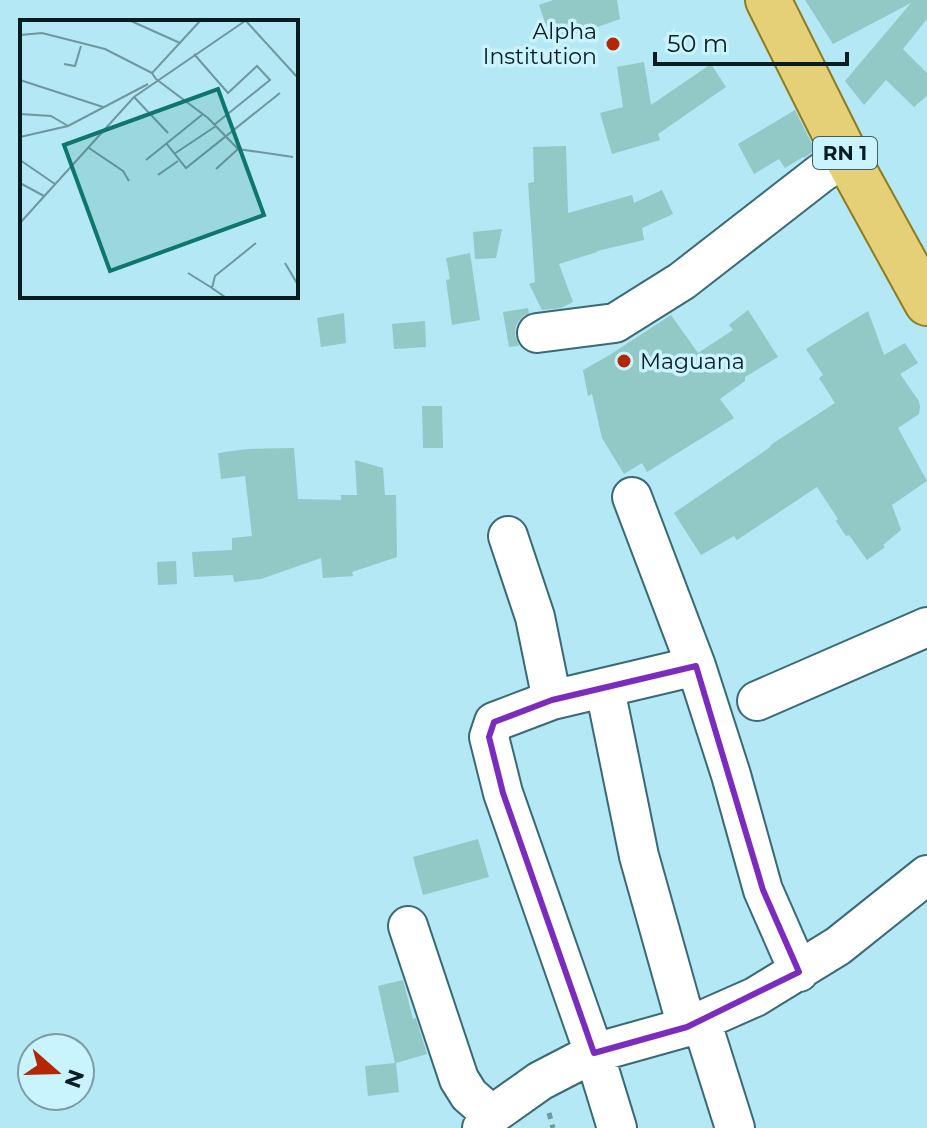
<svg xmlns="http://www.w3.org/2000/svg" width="927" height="1128" font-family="Montserrat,sans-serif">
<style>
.building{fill:#92c8c6}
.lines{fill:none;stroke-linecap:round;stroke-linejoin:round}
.minor-casing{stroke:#396a75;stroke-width:42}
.major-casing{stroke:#8c7d1f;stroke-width:48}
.path{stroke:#7098a1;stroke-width:5;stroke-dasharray:6 6;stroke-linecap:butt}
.minor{stroke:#fff;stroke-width:38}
.major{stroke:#e5d078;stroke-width:44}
.marked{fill:none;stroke:#7b2cbf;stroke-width:6;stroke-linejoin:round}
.poi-dot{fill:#b32803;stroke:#c9f3fd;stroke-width:3}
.labels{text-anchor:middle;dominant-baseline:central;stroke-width:7;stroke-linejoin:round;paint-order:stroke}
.shield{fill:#c9f3fd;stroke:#425d63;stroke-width:2}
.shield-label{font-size:20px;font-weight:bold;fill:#081d21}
.poi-label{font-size:22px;fill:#081d21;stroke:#c9f3fd;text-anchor:end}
.inset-road{fill:none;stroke:#6f97a0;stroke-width:2}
.view{fill:#0f766e;fill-opacity:0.15;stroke:#0f766e;stroke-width:4}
.inset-edge{fill:none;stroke:#081d21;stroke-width:4}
</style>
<rect width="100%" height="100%" fill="#b3e8f4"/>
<!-- building -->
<path class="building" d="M553,0H617L620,19L552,43L539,5Z
M805,0H927V19L903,49L927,73V96L914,107L886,80L864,105L845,81L911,3L833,44Z
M644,62L651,105L711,64L726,87L658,134L660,140L612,154L600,113L623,107L617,67Z
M795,110L815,150L804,158L803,157L785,168L779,159L754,174L738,144Z
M566,146L568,213L632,195L634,203L662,190L673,214L642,228L644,240L597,251V252L559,264L573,302L561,308L542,310L529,284L535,282L528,183L534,182L533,147Z
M502,229L496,258L475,259L473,232Z
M470,253L480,320L452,325L446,280L450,279L446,258Z
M528,308L529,313L523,316L516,325L515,335L519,346L509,347L503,312Z
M748,310L778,357L745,377V381L720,399L734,418L647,472L642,463L624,474L602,438L592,394L588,396L583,370L608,356L671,315L698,353L733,330L729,325Z
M868,311L884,355L905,343L918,363L900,374L919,401L920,407L919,414L898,428L927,481L892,505L901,530L883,545L885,547L867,560L849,535L846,536L836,521L838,519L817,487L737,540L734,536L701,555L674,513L769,448L772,444L835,403L819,378L823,375L806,349Z
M344,313L346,343L321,347L317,318Z
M425,321L426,347L394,349L392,324Z
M422,406H442L443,448H423Z
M294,448L298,499L341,500V495H357L355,460L383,468L385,495H396L397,557L352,572L353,576L323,578L321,558L261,579L234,582L233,575L194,577L192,552L232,550V538L252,536L245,476L221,479L218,453L248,449Z
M176,561L177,584L158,585L157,562Z
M478,839L489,877L423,895L413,857Z
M403,980L413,1019L416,1018L427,1054L396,1063L399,1092L368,1096L365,1066L395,1063L378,986Z"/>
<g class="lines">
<defs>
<path id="minor" d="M537,333L615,323L682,281L821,173L846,156
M632,497L696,666L731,775L763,890L799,972
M508,536L535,617L552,700
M605,689L639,856L687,1027
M757,701L927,627
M408,926L459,1079L469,1095L492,1115
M701,1020L735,1128
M482,1128L492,1115L540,1081L594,1053L687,1027L755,997L838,946L927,875
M617,1128L594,1053L503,793L489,737L494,722L552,700L696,666"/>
<path id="major" d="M768,0L846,156L927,303"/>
</defs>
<!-- minor casing -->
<use href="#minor" class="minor-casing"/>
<!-- major casing -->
<use href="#major" class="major-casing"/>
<!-- path -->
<path class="path" d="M549,1113L553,1128"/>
<!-- minor -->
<use href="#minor" class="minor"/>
<!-- major -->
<use href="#major" class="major"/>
</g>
<!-- marked area -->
<path class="marked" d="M696,666L763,890L799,972L687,1027L594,1053L503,793L489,737L494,722L552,700Z"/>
<!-- markers -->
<g class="poi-dot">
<circle cx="613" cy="44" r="8"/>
<circle cx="624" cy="361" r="8"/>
</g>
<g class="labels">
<!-- shield labels -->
<rect class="shield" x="813" y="137" width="64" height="32" rx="6"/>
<g class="shield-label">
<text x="845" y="153">RN 1</text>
</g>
<!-- poi labels -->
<g class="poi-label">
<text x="597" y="31">Alpha<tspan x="597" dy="25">Institution</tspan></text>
<text x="640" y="361" text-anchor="start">Maguana</text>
</g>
</g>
<!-- overview -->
<g transform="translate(20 20)">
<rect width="278" height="278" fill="#b3e8f4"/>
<path class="inset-road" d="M111,1L160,23M180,1L132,53L136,59L188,98L218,129L273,137M226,1L278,58M0,15L22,13L85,29L132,53M174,34L208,73L237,46L250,60L194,105M44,44L55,46L61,26M0,60L83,87M114,77L148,113M0,94L31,96L48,106M0,117L48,106L128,64M146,123L166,148L260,73M69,128L103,151L109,161M154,134L196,106M0,140L35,164M126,140L183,94M196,149L218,129M138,155L158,141M0,163L24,176M0,203L114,77L225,1M265,243L278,265M168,253L192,268M205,277L192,268L195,256L236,223"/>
<path class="view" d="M198,69L244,195L90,251L44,125Z"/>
<rect width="278" height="278" class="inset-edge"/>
</g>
<!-- north arrow -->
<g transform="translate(56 1072) rotate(110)"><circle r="38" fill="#c9f3fd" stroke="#7c9da5" stroke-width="2"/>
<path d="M0-6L14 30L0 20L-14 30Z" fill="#b32803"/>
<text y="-12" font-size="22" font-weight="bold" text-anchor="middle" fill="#081d21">N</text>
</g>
<!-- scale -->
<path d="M655 52v12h192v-12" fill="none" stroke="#081d21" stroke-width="4"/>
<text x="667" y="52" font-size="24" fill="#081d21" stroke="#c9f3fd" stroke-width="6" paint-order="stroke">50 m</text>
</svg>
